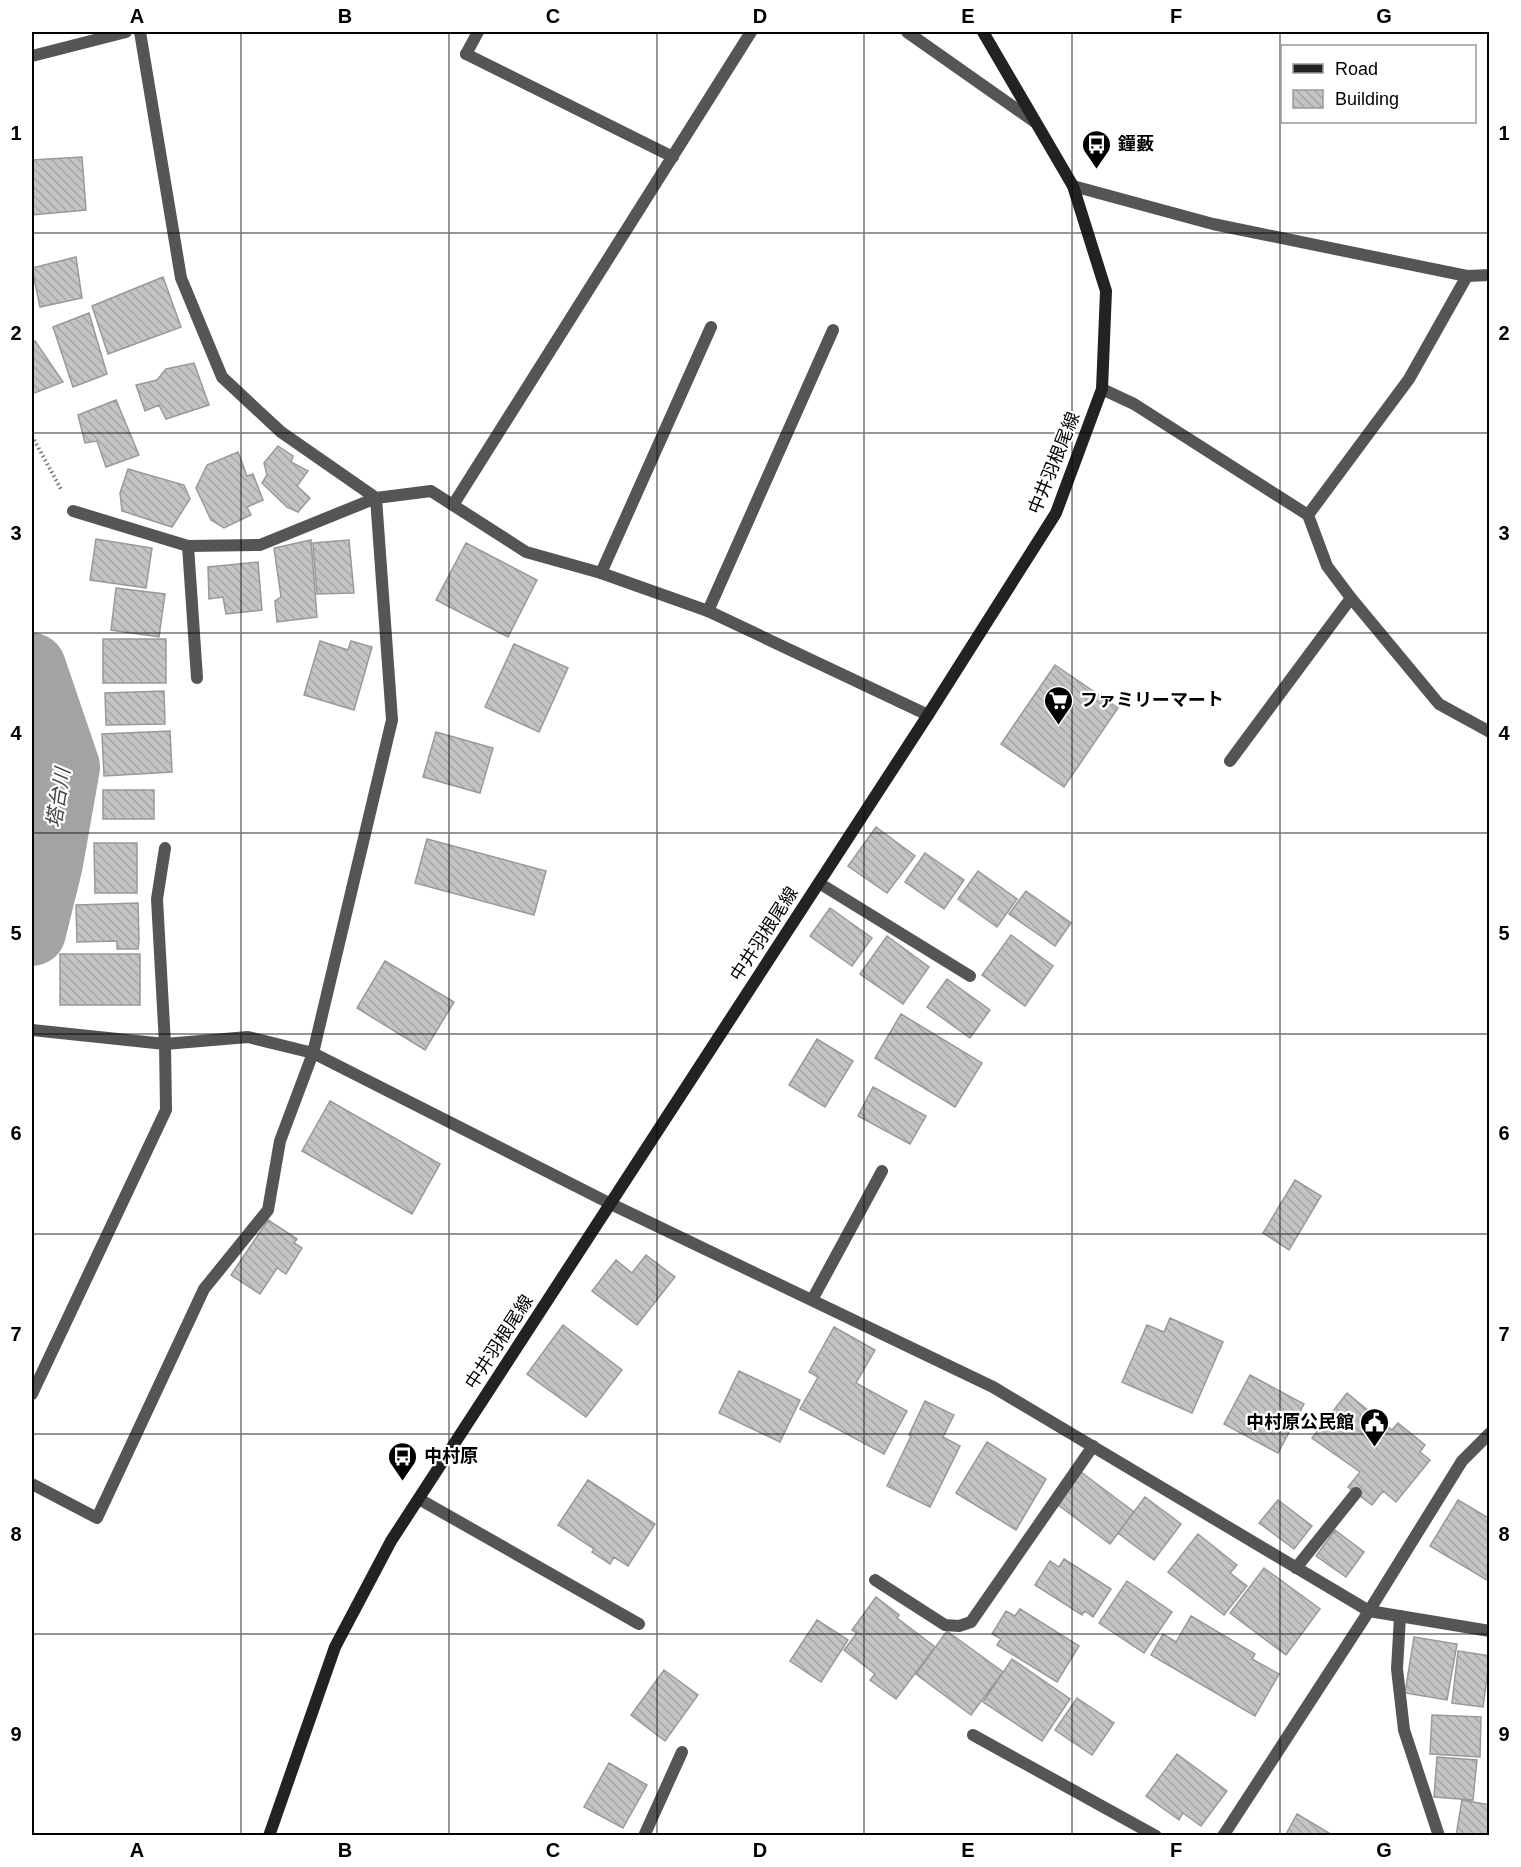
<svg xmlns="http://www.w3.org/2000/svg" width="1521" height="1867" font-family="Helvetica,'Noto Sans JP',sans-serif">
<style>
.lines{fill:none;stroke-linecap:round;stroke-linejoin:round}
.river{stroke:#a3a3a3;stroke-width:68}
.building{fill:url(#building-back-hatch);stroke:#999;stroke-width:1.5}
.path{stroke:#777;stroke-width:4;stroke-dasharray:1.5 3;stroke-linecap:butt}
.service{stroke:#555;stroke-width:12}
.minor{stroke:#555;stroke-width:12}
.tertiary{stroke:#555;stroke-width:12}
.secondary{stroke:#222;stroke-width:12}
.grid{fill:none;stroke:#000;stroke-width:1.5;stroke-opacity:0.55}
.labels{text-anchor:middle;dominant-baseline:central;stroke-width:4.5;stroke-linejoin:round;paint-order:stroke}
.poi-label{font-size:18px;font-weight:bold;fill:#000;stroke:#fff;text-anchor:start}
.street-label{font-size:18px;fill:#000;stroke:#fff}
.water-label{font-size:20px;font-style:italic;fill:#444;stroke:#fff}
.neatline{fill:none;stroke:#000;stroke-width:2}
.grid-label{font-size:20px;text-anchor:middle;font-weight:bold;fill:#000}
</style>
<defs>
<pattern id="building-back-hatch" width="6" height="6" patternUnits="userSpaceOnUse" patternTransform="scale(1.5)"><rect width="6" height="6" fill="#c4c4c4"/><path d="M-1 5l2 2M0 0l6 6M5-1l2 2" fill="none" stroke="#a7a7a7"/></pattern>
</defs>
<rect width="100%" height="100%" fill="#fff"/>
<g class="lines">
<!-- river -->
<path class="river" d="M32,667L66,767L49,863L32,932"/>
</g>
<!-- building -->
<path class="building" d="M82,157L86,210L32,215V160Z
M76,257L82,298L40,307L32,268Z
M163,277L181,327L108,354L92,306Z
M89,313L107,374L73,387L53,327Z
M35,341L63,382L32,394V344Z
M194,363L209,405L166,419L159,405L145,411L136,385L157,380L166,369Z
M116,400L139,455L106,467L97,441L85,443L78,415Z
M278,446L293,456L291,462L308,471L297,486L310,498L298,512L287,507L262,483L267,475L264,463Z
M238,452L247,476L253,474L263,500L247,507L251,515L224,528L211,520L196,488L207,465Z
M128,469L184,485L190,499L172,527L122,511L120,493Z
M96,539L152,548L146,588L90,580Z
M311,540L317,617L277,622L275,601L281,597L274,548Z
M349,540L354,593L317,594L313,543Z
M466,543L537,580L508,637L436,600Z
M258,562L262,610L226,614L223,597L209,599L208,567Z
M116,588L165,594L159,637L111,630Z
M103,639H166V683H103Z
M320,641L348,650L351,641L372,647L354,710L304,695Z
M514,644L568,668L539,732L485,707Z
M1055,665L1118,708L1064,787L1001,744Z
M164,691L165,724L106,725L105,693Z
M170,731L172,772L104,776L102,734Z
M436,732L493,748L480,793L423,777Z
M103,790H154V819H103Z
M876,827L915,856L887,893L848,866Z
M427,839L546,871L534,915L415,883Z
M94,843H137V893H95Z
M925,853L964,880L944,909L905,882Z
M978,871L1017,899L997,927L958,899Z
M1026,891L1071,923L1055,946L1009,914Z
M138,903L139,940L138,949H117V941L77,942L76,905Z
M830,908L872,938L852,966L810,936Z
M1011,935L1053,966L1025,1006L982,975Z
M887,936L929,967L903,1004L860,974Z
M60,954H140V1005H60Z
M385,961L454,1002L425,1050L357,1008Z
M947,979L990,1010L970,1038L927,1007Z
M901,1014L982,1063L955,1107L875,1058Z
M817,1039L853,1061L825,1107L789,1085Z
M873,1087L926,1116L910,1144L858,1116Z
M330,1101L440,1164L412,1214L302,1151Z
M1295,1180L1321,1196L1289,1250L1263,1233Z
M268,1220L297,1239L294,1243L302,1248L286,1274L277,1268L260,1294L231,1275Z
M646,1255L675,1277L637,1325L592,1291L616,1260L632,1273Z
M1170,1318L1223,1342L1192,1413L1122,1382L1147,1325L1164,1332Z
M563,1325L622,1370L586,1417L527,1374Z
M834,1327L875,1350L856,1383L907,1411L884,1454L800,1409L818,1377L809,1372Z
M739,1371L800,1400L780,1442L719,1413Z
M1250,1375L1304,1404L1278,1453L1224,1424Z
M1347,1393L1392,1430L1398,1423L1425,1445L1420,1452L1430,1460L1396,1502L1383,1491L1372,1505L1348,1487L1360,1472L1312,1438Z
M925,1401L954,1415L943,1437L960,1446L930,1507L887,1486L911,1436L909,1435Z
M987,1442L1046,1479L1016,1530L956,1493Z
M1081,1472L1134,1512L1110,1544L1057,1504Z
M588,1480L655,1524L628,1566L614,1557L610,1564L592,1552L594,1549L558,1525Z
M1145,1497L1181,1524L1154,1560L1118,1533Z
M1278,1500L1312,1526L1294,1549L1259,1523Z
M1458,1500L1490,1519V1582L1430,1546Z
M1335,1530L1364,1552L1346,1577L1316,1556Z
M1198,1534L1237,1565L1230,1573L1247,1586L1224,1615L1168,1572Z
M1064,1559L1111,1589L1093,1617L1085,1611L1082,1615L1035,1585L1050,1561L1059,1567Z
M1264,1568L1320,1609L1286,1655L1230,1613Z
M1127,1581L1172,1612L1144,1653L1099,1623Z
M876,1597L899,1615L897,1618L935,1647L896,1699L870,1680L875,1674L844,1650L857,1633L852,1630Z
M1020,1609L1079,1646L1057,1682L997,1645L1001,1639L992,1634L1006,1611L1015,1616Z
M1191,1616L1255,1654L1252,1659L1279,1674L1255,1716L1151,1655L1163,1634L1176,1642Z
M817,1620L848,1640L821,1682L790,1661Z
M947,1631L1003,1672L971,1715L916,1674Z
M1414,1637L1457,1644L1447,1700L1405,1693Z
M1458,1651L1490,1656L1483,1707L1452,1703Z
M1012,1659L1070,1699L1042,1741L983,1702Z
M664,1670L698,1695L665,1741L631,1715Z
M1077,1698L1114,1723L1092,1755L1055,1730Z
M1432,1715L1481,1717L1480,1757L1430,1754Z
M1177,1754L1227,1791L1201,1826L1183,1813L1179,1820L1146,1796Z
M1437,1757L1477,1760L1473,1800L1434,1797Z
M609,1763L647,1785L623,1828L584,1807Z
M1462,1800L1490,1805V1836H1456Z
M1297,1814L1334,1836H1285Z"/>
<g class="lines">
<!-- path -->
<path class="path" d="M32,436L62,491"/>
<!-- service -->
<path class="service" d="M466,54L673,157
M1102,389L1134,404L1308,515L1327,566L1351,598L1439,704L1490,732
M453,505L751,32
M1308,515L1409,379L1467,276
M188,546L197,678
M601,573L711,327
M708,611L833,330
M1230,761L1351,598
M165,848L157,899L165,1044
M819,883L970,976
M812,1300L882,1171
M32,1484L97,1518L204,1289L268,1210L280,1141L313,1053
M419,1499L639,1624
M1296,1568L1356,1493
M875,1580L945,1625L959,1626L971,1622L1093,1446
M1400,1616L1397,1669L1404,1730L1439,1836
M973,1735L1156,1836
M644,1836L682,1752"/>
<!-- minor -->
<path class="minor" d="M140,32L181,278L222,377L281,432L376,498L392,720L313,1053
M907,32L1035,122
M466,54L478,32
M32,56L126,32
M1073,186L1213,224L1467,276L1490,275
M73,511L188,546L260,545L376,498L431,491L526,552L601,573L708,611L928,715
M611,1204L993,1387L1369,1611L1490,1631
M32,1394L166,1110L165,1044
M1223,1836L1369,1611L1462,1461L1490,1433"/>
<!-- tertiary -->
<path class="tertiary" d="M32,1030L165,1044L248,1037L313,1053L611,1204"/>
<!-- secondary -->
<path class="secondary" d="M269,1836L335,1647L391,1541L928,715L1056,513L1102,389L1106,291L1073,186L983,32"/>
</g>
<!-- grid -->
<path class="grid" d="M241,32V1836M449,32V1836M657,32V1836M864,32V1836M1072,32V1836M1280,32V1836M32,233H1490M32,433H1490M32,633H1490M32,833H1490M32,1034H1490M32,1234H1490M32,1434H1490M32,1634H1490"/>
<!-- icons -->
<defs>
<symbol id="bus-pin" viewBox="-11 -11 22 30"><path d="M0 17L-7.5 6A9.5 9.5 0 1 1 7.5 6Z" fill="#000" stroke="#fff"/><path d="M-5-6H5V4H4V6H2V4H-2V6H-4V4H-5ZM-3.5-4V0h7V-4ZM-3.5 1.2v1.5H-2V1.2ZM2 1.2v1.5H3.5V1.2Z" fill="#fff"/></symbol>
<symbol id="supermarket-pin" viewBox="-11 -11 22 30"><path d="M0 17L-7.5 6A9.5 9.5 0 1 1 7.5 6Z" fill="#000" stroke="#fff"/><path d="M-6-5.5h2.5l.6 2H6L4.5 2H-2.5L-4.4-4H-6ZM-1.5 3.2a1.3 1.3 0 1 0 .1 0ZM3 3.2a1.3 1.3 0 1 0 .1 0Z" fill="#fff"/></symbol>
<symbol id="civic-pin" viewBox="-11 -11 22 30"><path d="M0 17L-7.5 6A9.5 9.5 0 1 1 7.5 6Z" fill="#000" stroke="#fff"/><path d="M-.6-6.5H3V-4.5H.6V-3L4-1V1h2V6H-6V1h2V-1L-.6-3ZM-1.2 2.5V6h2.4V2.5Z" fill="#fff"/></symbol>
</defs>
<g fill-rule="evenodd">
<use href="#bus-pin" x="1080" y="128" width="33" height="45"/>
<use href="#supermarket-pin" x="1042" y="684" width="33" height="45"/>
<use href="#civic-pin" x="1358" y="1406" width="33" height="45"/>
<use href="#bus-pin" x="386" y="1440" width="33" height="45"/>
</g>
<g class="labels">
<!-- poi labels -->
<g class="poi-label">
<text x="1118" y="144">鐘藪</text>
<text x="1080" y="700">ファミリーマート</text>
<text x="1354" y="1422" text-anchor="end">中村原公民館</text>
<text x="424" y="1456">中村原</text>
</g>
<!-- street labels -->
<g class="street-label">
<text transform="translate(1054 463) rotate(-68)">中井羽根尾線</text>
<text transform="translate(764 934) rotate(-57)">中井羽根尾線</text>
<text transform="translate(499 1342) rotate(-57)">中井羽根尾線</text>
</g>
<!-- water labels -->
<g class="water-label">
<text transform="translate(58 798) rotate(-81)">塔台川</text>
</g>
</g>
<!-- border -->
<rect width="1521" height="1867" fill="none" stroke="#ffffff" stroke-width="66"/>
<!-- legend -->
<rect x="1281" y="45" width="195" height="78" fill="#ffffff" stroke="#999999" stroke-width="1.5"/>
<rect x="1293" y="64" width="30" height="9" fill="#222222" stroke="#999999" stroke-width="1.5"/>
<text x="1335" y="75" font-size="18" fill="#000000">Road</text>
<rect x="1293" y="90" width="30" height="18" fill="url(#building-back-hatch)" stroke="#999999" stroke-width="1.5"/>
<text x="1335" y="105" font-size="18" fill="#000000">Building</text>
<rect x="33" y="33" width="1455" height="1801" class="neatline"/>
<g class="grid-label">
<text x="137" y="23">A</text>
<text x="345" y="23">B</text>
<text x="553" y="23">C</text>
<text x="760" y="23">D</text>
<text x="968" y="23">E</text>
<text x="1176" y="23">F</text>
<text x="1384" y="23">G</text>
<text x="16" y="140">1</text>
<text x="1504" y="140">1</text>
<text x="16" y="340">2</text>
<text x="1504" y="340">2</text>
<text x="16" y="540">3</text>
<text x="1504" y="540">3</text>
<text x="16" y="740">4</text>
<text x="1504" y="740">4</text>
<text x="16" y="940">5</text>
<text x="1504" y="940">5</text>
<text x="16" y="1140">6</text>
<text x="1504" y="1140">6</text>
<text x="16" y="1341">7</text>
<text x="1504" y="1341">7</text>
<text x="16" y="1541">8</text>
<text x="1504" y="1541">8</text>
<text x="16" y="1741">9</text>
<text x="1504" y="1741">9</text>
<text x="137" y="1857">A</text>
<text x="345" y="1857">B</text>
<text x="553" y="1857">C</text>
<text x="760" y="1857">D</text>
<text x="968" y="1857">E</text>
<text x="1176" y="1857">F</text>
<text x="1384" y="1857">G</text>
</g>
</svg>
